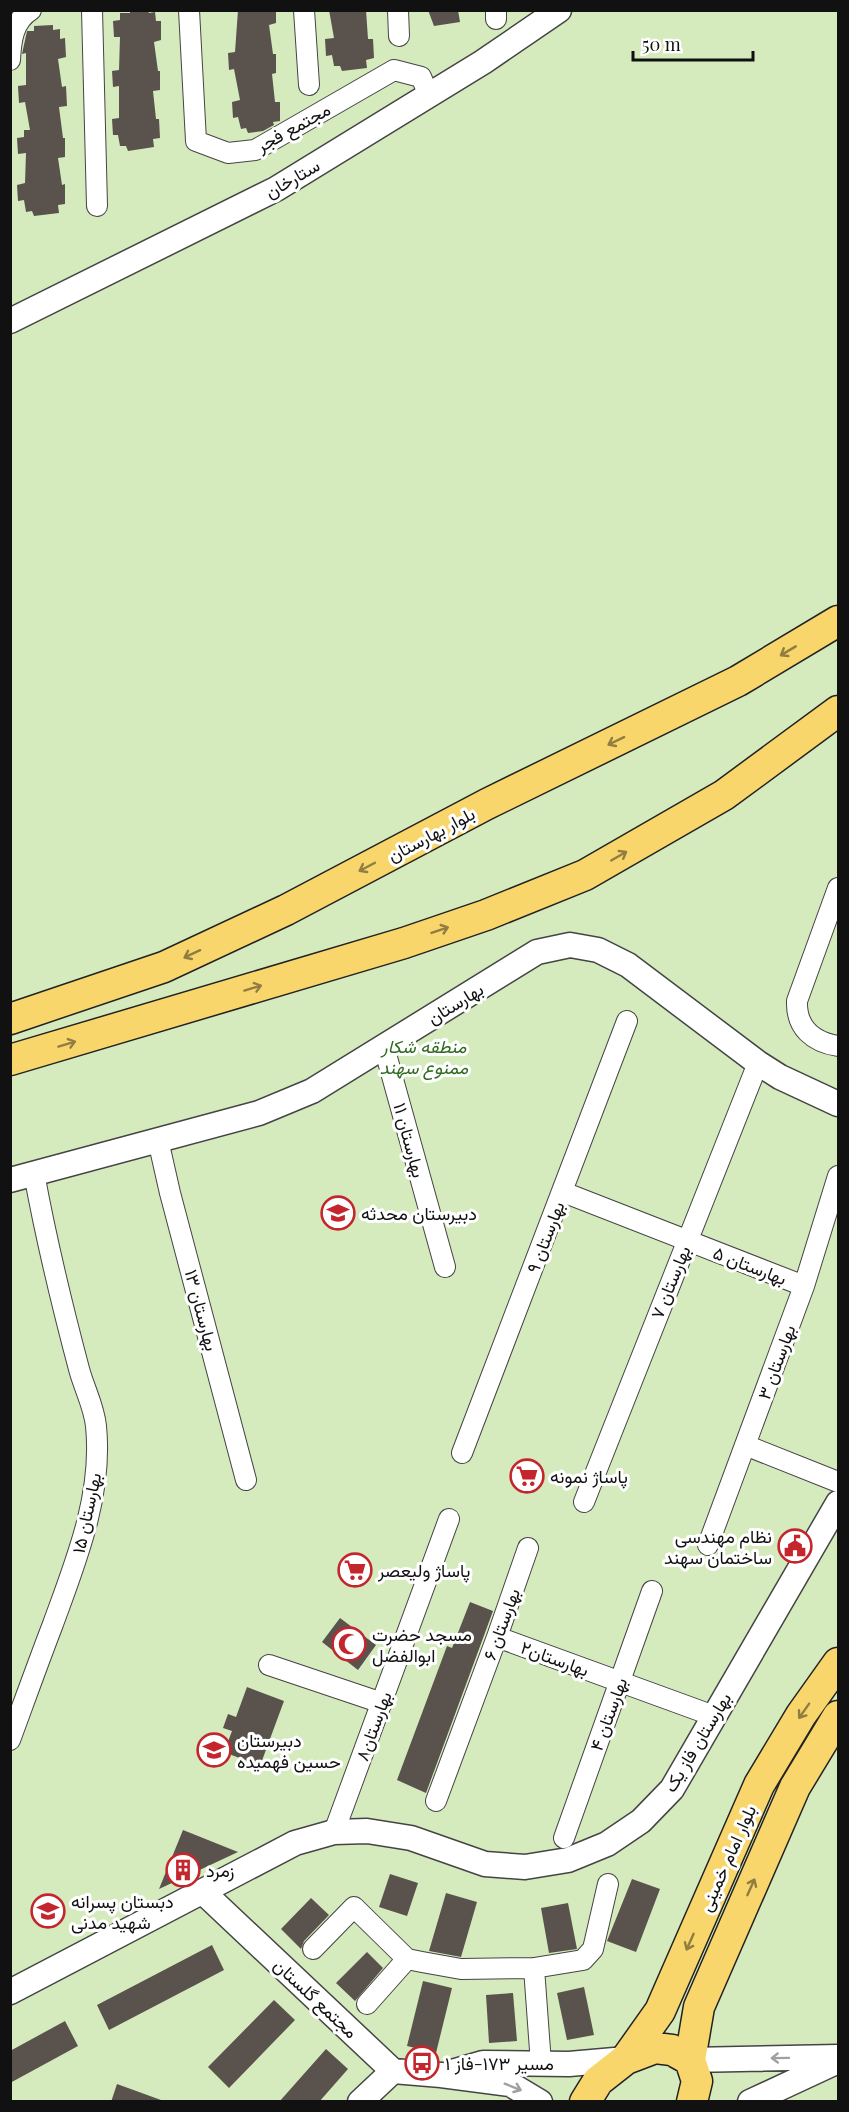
<svg xmlns="http://www.w3.org/2000/svg" width="849" height="2112" font-family="'Playfair Display',Vazirmatn,serif">
<style>
.green{fill:#d5ebbd}
.building{fill:#5a524d}
.lines{fill:none;stroke-linecap:round;stroke-linejoin:round}
.minor-casing{stroke:#444;stroke-width:22}
.tertiary-casing{stroke:#444;stroke-width:27}
.primary-casing{stroke:#222;stroke-width:33}
.minor{stroke:#fff;stroke-width:20}
.tertiary{stroke:#fff;stroke-width:24}
.primary{stroke:#f9d66b;stroke-width:30}
.oneway{stroke:#917d42}
.oneway2{stroke:#a0a0a0}
.labels{text-anchor:middle;dominant-baseline:central;stroke-width:6;stroke-linejoin:round;paint-order:stroke}
.street-label{font-size:18px;fill:#111;stroke:#fff}
.park-label{font-size:18px;font-style:italic;fill:#2f6b1f;stroke:#fff}
.poi-label{font-size:18px;fill:#111;stroke:#fff;text-anchor:start}
</style>
<rect width="100%" height="100%" fill="#fffdf5"/>
<!-- green -->
<path class="green" d="M11,11H838V2101L11,2102Z"/>
<!-- building -->
<path class="building" d="M130,10H148L149,13L155,12L156,21H161V40L154,42L158,71H160V90L153,91L156,119H159L160,138L153,139L154,147L128,151L126,146H120L118,135H113L112,119L119,118V86L113,87L112,71L119,70L120,37H114L113,21L120,20V13H130Z
M238,10H276V23L269,25L273,54H276V73L272,74L275,102H280V121L273,122L274,125L263,131L248,133L246,128L241,129L238,117L233,118L232,102L240,100L234,69L229,70L228,53L235,52Z
M329,10H366L368,39H373L374,58L366,60L367,68L342,71L340,66H334L332,55L326,56L325,39L334,38Z
M428,10H458L460,22L434,26Z
M53,25V30L60,29V39L65,38L66,57L58,59L62,87L66,86L67,106L59,107L63,138H65V157L58,158L62,185L65,184V204L58,205L59,213L34,216L32,211L26,212L24,200L18,201L17,185L25,183L26,153L18,154L17,138L24,137V130H30L25,102L19,103L18,86L26,85V53L22,54L27,31H34V26Z
M470,1602L493,1611L426,1793L397,1780L447,1646L452,1648Z
M340,1618L376,1645L358,1670L322,1642Z
M247,1687L284,1701L260,1766L224,1752L232,1731L223,1728L228,1714L236,1717Z
M183,1830L238,1852L159,1889Z
M390,1874L418,1883L407,1916L379,1907Z
M632,1879L660,1889L636,1952L607,1941Z
M446,1893L477,1902L461,1957L429,1951Z
M311,1898L329,1915L304,1941L301,1949L281,1929Z
M568,1903L577,1949L549,1953L541,1908Z
M212,1945L224,1970L109,2030L97,2005Z
M367,1952L383,1968L355,2001L336,1983Z
M423,1981L452,1988L436,2053L407,2046Z
M584,1987L594,2035L567,2040L557,1993Z
M513,1993L517,2041L489,2043L486,1995Z
M274,2000L295,2020L229,2088L208,2067Z
M65,2021L78,2046L10,2083V2051Z
M326,2049L348,2069L319,2102H279Z
M117,2084L161,2100V2102H111Z"/>
<g class="lines">
<defs>
<path id="minor" d="M92,10L97,206
M189,10L196,141L228,153L255,150L394,70L421,77L429,95
M304,10L309,85
M398,10L399,36
M496,10V19
M10,60C11,41 13,21 31,10
M838,888L797,1001C796,1028 813,1042 838,1046
M384,1047L445,1267
M158,1140L170,1193L246,1480
M563,1192L804,1286
M745,1445L838,1482
M462,1453L627,1021
M584,1502L758,1063
M708,1545L804,1286L838,1176
M497,1637L714,1716
M269,1665L382,1703
M10,1740C24,1702 38,1663 53,1624C76,1561 103,1495 96,1426C94,1406 84,1388 79,1369C62,1305 46,1239 34,1173
M436,1801L497,1637L528,1548
M334,1832L449,1519
M564,1838L652,1591
M313,1949L354,1907L407,1959L422,1962L461,1969L534,1968L583,1960L593,1949L608,1884
M534,1968L541,2064
M367,2004L407,1959"/>
<path id="tertiary" d="M10,321L276,189L483,62L559,10
M10,1180L259,1113L312,1091L537,952L570,945L598,950L628,965L758,1063L780,1077L838,1104
M203,1892L393,2071L441,2075L510,2084L540,2102
M10,1992L295,1843L334,1832L367,1831L411,1838L485,1864L525,1867L568,1860L607,1844L641,1821L672,1789L838,1503
M690,2060L838,2057
M452,2072L483,2063L569,2064L626,2059
M360,2102L393,2071
M750,2102L838,2061"/>
<path id="primary" d="M10,1019L164,967L286,910L487,804L738,681L838,621
M10,1060L404,943L486,915L585,875L724,795L838,711
M626,2059L660,2011L759,1785L801,1715L838,1663
M690,2060L699,2007L795,1787L838,1716
M585,2102L598,2081L626,2059L655,2048L672,2050L690,2060L697,2081L692,2102"/>
</defs>
<!-- minor casing -->
<use href="#minor" class="minor-casing"/>
<!-- tertiary casing -->
<use href="#tertiary" class="tertiary-casing"/>
<!-- primary casing -->
<use href="#primary" class="primary-casing"/>
<!-- minor -->
<use href="#minor" class="minor"/>
<!-- tertiary -->
<use href="#tertiary" class="tertiary"/>
<!-- primary -->
<use href="#primary" class="primary"/>
</g>
<!-- one-way arrows -->
<defs><path id="oneway-shaft" d="M-6 0H5M1.5-3L5.5 0L1.5 3" fill="none" stroke-width="1.6" stroke-linecap="round" stroke-linejoin="round" transform="scale(1.5)"/></defs>
<g class="oneway">
<use href="#oneway-shaft" transform="translate(788 651) rotate(149)"/>
<use href="#oneway-shaft" transform="translate(616 741) rotate(154)"/>
<use href="#oneway-shaft" transform="translate(619 856) rotate(-30)"/>
<use href="#oneway-shaft" transform="translate(367 867) rotate(152)"/>
<use href="#oneway-shaft" transform="translate(440 930) rotate(-19)"/>
<use href="#oneway-shaft" transform="translate(192 954) rotate(155)"/>
<use href="#oneway-shaft" transform="translate(253 988) rotate(-17)"/>
<use href="#oneway-shaft" transform="translate(67 1044) rotate(-17)"/>
<use href="#oneway-shaft" transform="translate(804 1711) rotate(125)"/>
<use href="#oneway-shaft" transform="translate(751 1887) rotate(-66)"/>
<use href="#oneway-shaft" transform="translate(690 1942) rotate(114)"/>
</g>
<g class="oneway2">
<use href="#oneway-shaft" transform="translate(780 2058) rotate(179)"/>
<use href="#oneway-shaft" transform="translate(513 2087) rotate(22)"/>
</g>
<!-- icons -->
<defs>
<symbol id="school-ring" viewBox="-11 -11 22 22"><circle r="9.5" fill="#fff" stroke="#c4262e" stroke-width="1.5"/><path d="M0-5L7-2L0 1L-7-2ZM-4 1L0 2.5L4 1V4Q0 6-4 4Z" fill="#c4262e"/></symbol>
<symbol id="supermarket-ring" viewBox="-11 -11 22 22"><circle r="9.5" fill="#fff" stroke="#c4262e" stroke-width="1.5"/><path d="M-6-5.5h2.5l.6 2H6L4.5 2H-2.5L-4.4-4H-6ZM-1.5 3.2a1.3 1.3 0 1 0 .1 0ZM3 3.2a1.3 1.3 0 1 0 .1 0Z" fill="#c4262e"/></symbol>
<symbol id="civic-ring" viewBox="-11 -11 22 22"><circle r="9.5" fill="#fff" stroke="#c4262e" stroke-width="1.5"/><path d="M-.6-6.5H3V-4.5H.6V-3L4-1V1h2V6H-6V1h2V-1L-.6-3ZM-1.2 2.5V6h2.4V2.5Z" fill="#c4262e"/></symbol>
<symbol id="mosque-ring" viewBox="-11 -11 22 22"><circle r="9.5" fill="#fff" stroke="#c4262e" stroke-width="1.5"/><path d="M3.5-4.9A6 6 0 1 0 3.5 4.9A5 5 0 1 1 3.5-4.9Z" fill="#c4262e"/></symbol>
<symbol id="building-ring" viewBox="-11 -11 22 22"><circle r="9.5" fill="#fff" stroke="#c4262e" stroke-width="1.5"/><path d="M-4-6H4V6H1V3H-1V6H-4ZM-2.5-4.3h1.7v1.8h-1.7ZM.8-4.3h1.7v1.8H.8ZM-2.5-1h1.7V.8h-1.7ZM.8-1h1.7V.8H.8Z" fill="#c4262e"/></symbol>
<symbol id="bus-ring" viewBox="-11 -11 22 22"><circle r="9.5" fill="#fff" stroke="#c4262e" stroke-width="1.5"/><path d="M-5-6H5V4H4V6H2V4H-2V6H-4V4H-5ZM-3.5-4V0h7V-4ZM-3.5 1.2v1.5H-2V1.2ZM2 1.2v1.5H3.5V1.2Z" fill="#c4262e"/></symbol>
</defs>
<g fill-rule="evenodd">
<use href="#school-ring" x="319" y="1194" width="38" height="38"/>
<use href="#supermarket-ring" x="508" y="1457" width="38" height="38"/>
<use href="#civic-ring" x="776" y="1527" width="38" height="38"/>
<use href="#supermarket-ring" x="336" y="1551" width="38" height="38"/>
<use href="#mosque-ring" x="330" y="1625" width="38" height="38"/>
<use href="#school-ring" x="195" y="1731" width="38" height="38"/>
<use href="#building-ring" x="164" y="1851" width="38" height="38"/>
<use href="#school-ring" x="29" y="1892" width="38" height="38"/>
<use href="#bus-ring" x="403" y="2044" width="38" height="38"/>
</g>
<g class="labels">
<!-- street labels -->
<g class="street-label">
<text transform="translate(293 127) rotate(-29)">مجتمع فجر</text>
<text transform="translate(292 178) rotate(-30)">ستارخان</text>
<text transform="translate(431 834) rotate(-28)">بلوار بهارستان</text>
<text transform="translate(455 1003) rotate(-32)">بهارستان</text>
<text transform="translate(410 1140) rotate(75)">بهارستان ۱۱</text>
<text transform="translate(545 1237) rotate(-69)">بهارستان ۹</text>
<text transform="translate(750 1265) rotate(21)">بهارستان ۵</text>
<text transform="translate(670 1282) rotate(-68)">بهارستان ۷</text>
<text transform="translate(202 1310) rotate(75)">بهارستان ۱۳</text>
<text transform="translate(776 1362) rotate(-70)">بهارستان ۳</text>
<text transform="translate(86 1513) rotate(-78)">بهارستان ۱۵</text>
<text transform="translate(501 1624) rotate(-70)">بهارستان ۶</text>
<text transform="translate(555 1658) rotate(20)">بهارستان۲</text>
<text transform="translate(608 1714) rotate(-70)">بهارستان ۴</text>
<text transform="translate(373 1726) rotate(-70)">بهارستان۸</text>
<text transform="translate(697 1742) rotate(-59)">بهارستان فاز یک</text>
<text transform="translate(727 1858) rotate(-66)">بلوار امام خمینی</text>
<text transform="translate(316 1998) rotate(43)">مجتمع گلستان</text>
</g>
<!-- park labels -->
<g class="park-label">
<text x="424" y="1046">منطقه شکار<tspan x="424" dy="21">ممنوع سهند</tspan></text>
</g>
<!-- poi labels -->
<g class="poi-label">
<text x="361" y="1213">دبیرستان محدثه</text>
<text x="550" y="1476">پاساژ نمونه</text>
<text x="772" y="1536" text-anchor="end">نظام مهندسی<tspan x="772" dy="21">ساختمان سهند</tspan></text>
<text x="378" y="1570">پاساژ ولیعصر</text>
<text x="372" y="1634">مسجد حضرت<tspan x="372" dy="21">ابوالفضل</tspan></text>
<text x="237" y="1740">دبیرستان<tspan x="237" dy="21">حسین فهمیده</tspan></text>
<text x="206" y="1870">زمرد</text>
<text x="71" y="1901">دبستان پسرانه<tspan x="71" dy="21">شهید مدنی</tspan></text>
<text x="445" y="2063">مسیر ۱۷۳-فاز ۱</text>
</g>
</g>
<!-- border -->
<rect width="849" height="2112" fill="none" stroke="#111111" stroke-width="24"/>
<!-- scale -->
<path d="M633 51v9h120v-9" fill="none" stroke="#111111" stroke-width="3"/>
<text x="642" y="51" font-size="18" fill="#111111" stroke="#ffffff" stroke-width="4.5" paint-order="stroke">50 m</text>
</svg>
